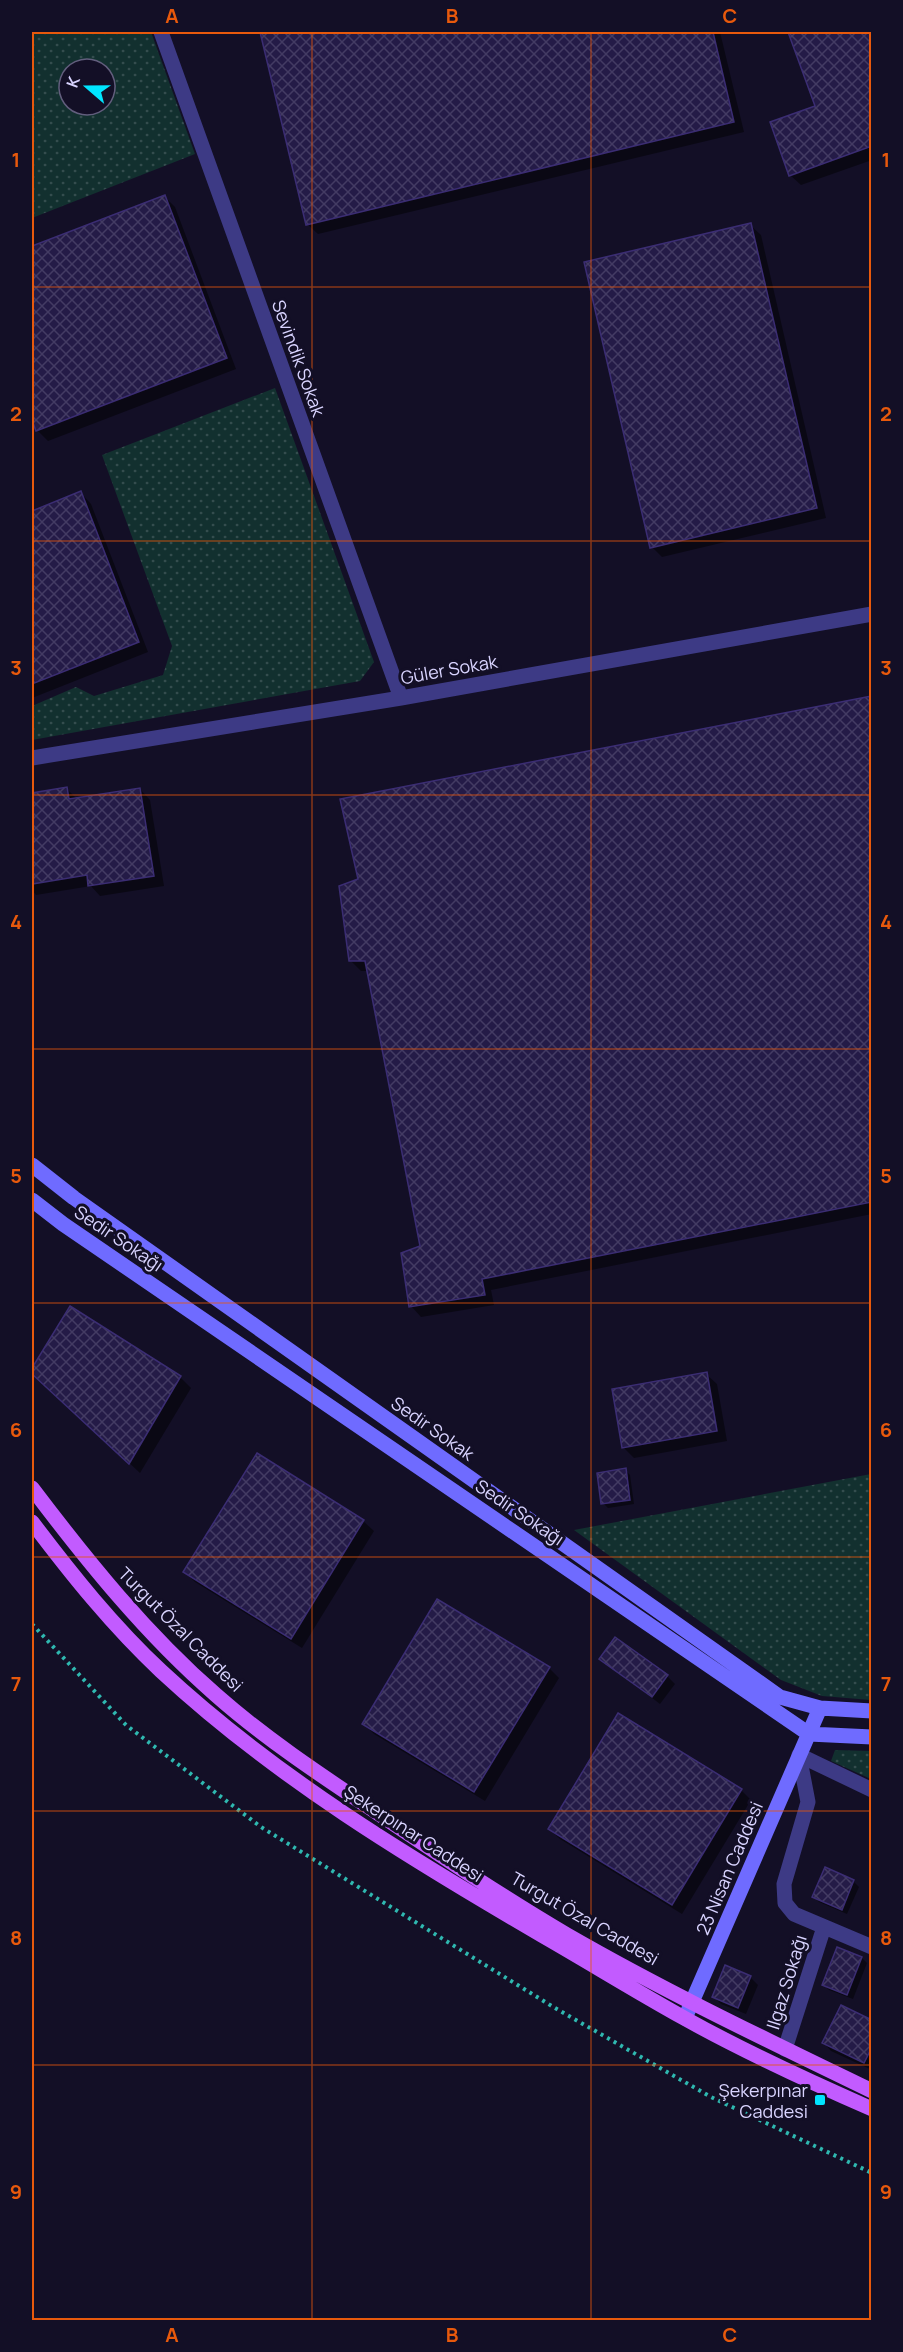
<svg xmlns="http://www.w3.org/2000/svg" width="903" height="2352" font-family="Manrope,sans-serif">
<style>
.grass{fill:url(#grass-dots);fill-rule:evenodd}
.shadow{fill:#0007}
.building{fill:url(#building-cross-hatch);stroke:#3b2d73;stroke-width:1.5}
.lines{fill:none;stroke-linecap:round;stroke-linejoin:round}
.path{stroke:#2fb8b0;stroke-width:4;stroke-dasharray:3 4.5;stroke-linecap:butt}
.street{stroke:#3d3a85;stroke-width:15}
.secondary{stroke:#6f6bff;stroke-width:15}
.primary{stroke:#c25bff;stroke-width:15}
.grid{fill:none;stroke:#e8590c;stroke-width:1.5;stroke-opacity:0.55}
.poi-dot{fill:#00e5ff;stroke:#130f26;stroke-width:2}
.labels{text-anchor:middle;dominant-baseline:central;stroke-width:6;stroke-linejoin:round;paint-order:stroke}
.street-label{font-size:18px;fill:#d9d4ff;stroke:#130f26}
.poi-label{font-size:18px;fill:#d9d4ff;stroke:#130f26;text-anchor:end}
.neatline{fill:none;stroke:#e8590c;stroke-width:2}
.grid-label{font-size:20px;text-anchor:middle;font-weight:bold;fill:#e8590c}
</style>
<defs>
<pattern id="grass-dots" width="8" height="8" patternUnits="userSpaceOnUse" patternTransform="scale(1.5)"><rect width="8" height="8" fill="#12302f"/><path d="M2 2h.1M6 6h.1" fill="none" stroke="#344d4e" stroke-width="1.8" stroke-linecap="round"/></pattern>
<pattern id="building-cross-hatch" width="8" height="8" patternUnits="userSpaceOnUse" patternTransform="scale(1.5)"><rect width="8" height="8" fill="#241b47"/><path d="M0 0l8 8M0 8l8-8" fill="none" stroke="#433b63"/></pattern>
</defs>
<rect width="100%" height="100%" fill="#130f26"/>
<!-- grass -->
<path class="grass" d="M32,32H151L195,154L32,218ZM69,69H105V105H69Z
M275,388L374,662L360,681L32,740V706L76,687L94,696L163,675L172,646L102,455Z
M871,1474V1700L822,1696L781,1680L574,1530Z
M835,1750L871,1751V1779L831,1761Z"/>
<!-- shadow -->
<path class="shadow" d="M262,32H720L744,132L318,234L307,224Z
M789,32H872V68L806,78Z
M872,87V160L801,185L790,175Z
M165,197L175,207L236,369L48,441L37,430L33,420L32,421V248Z
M750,225L761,235L826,518L662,557L652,547Z
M81,493L91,504L148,652L32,698V512Z
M872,698V1214L491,1290L494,1305L421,1317L411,1306L422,1247L369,971H361L350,960Z
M66,788L77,799L140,789L150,800L164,886L100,896L91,886L36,895L32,890V794Z
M70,1309L180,1377L191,1388L140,1473L32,1372Z
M706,1374L717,1384L727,1441L634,1458L623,1447Z
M625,1470L630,1475L634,1504L608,1508L603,1503Z
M363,1521L374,1531L302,1648L195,1582L185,1572Z
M601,1659L667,1676L675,1684L660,1704Z
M549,1668L559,1678L485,1801L374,1734L364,1724Z
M741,1790L751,1800L682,1914L560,1839L549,1829Z
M826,1869L854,1882L859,1887L847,1914L819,1902L814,1897Z
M838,1949L862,1958L867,1963L853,1999L829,1990L824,1985Z
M750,1977L758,1985L746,2014L721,2004L714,1997Z
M872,2022V2070L831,2051L824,2043Z"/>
<!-- building -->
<path class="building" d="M260,32H713L734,122L306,225Z
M788,32H872V146L789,176L770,122L815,106Z
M165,195L227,358L36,431L32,420V246Z
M751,223L817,508L650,548L584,262Z
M81,491L139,642L32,684V511Z
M872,696V1202L482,1279L485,1295L409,1307L401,1253L420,1246L365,961H349L339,886L358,879L340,799Z
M67,787L69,799L140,788L154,876L88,886L87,875L32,884V793Z
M70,1306L181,1376L129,1464L32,1374V1368Z
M707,1372L717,1431L622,1448L612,1389Z
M257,1453L364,1520L291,1639L183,1572Z
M626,1468L630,1500L601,1504L597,1473Z
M437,1599L550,1667L474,1792L362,1724Z
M615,1637L668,1675L652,1697L599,1659Z
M618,1713L742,1789L672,1905L548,1829Z
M825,1867L854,1880L842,1910L812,1897Z
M837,1947L862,1957L847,1995L822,1985Z
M725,1965L751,1976L738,2008L712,1997Z
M841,2005L872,2020V2047L864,2063L822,2043Z"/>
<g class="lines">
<!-- path -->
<path class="path" d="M32,1624L126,1725L261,1827L555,2008L711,2097L872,2173"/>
<!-- street -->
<path class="street" d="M161,32L401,698
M32,758L401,698L872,614
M799,1755L808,1802L784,1884L785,1903L794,1914L872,1947
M799,1755L872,1790
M785,2049L824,1927"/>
<!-- secondary -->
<path class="secondary" d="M32,1165L74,1198L780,1697L820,1708L872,1711
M32,1200L63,1224L809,1734L872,1737
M685,2018L820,1708"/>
<!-- primary -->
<path class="primary" d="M32,1488C88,1562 146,1634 216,1695C267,1740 325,1778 382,1816C443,1857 504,1898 567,1935C666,1992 769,2041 872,2091
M32,1522C72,1575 113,1626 161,1671C275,1777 411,1859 545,1937C592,1964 637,1992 684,2018C745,2052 808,2081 872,2109"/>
</g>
<!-- grid -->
<path class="grid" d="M312,32V2320M591,32V2320M32,287H872M32,541H872M32,795H872M32,1049H872M32,1303H872M32,1557H872M32,1811H872M32,2065H872"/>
<!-- markers -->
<rect class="poi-dot" x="814" y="2094" width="12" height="12" rx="3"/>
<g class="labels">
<!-- street labels -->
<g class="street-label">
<text transform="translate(299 358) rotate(70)">Sevindik Sokak</text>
<text transform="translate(449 669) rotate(-10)">Güler Sokak</text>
<text transform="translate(119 1238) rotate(34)">Sedir Sokağı</text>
<text transform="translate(433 1428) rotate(35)">Sedir Sokak</text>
<text transform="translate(520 1512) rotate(34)">Sedir Sokağı</text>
<text transform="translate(181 1629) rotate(45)">Turgut Özal Caddesi</text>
<text transform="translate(414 1833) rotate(33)">Şekerpınar Caddesi</text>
<text transform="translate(729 1868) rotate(-67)">23 Nisan Caddesi</text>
<text transform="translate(585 1918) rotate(30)">Turgut Özal Caddesi</text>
<text transform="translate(786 1982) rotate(-73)">Ilgaz Sokağı</text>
</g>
<!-- poi labels -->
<g class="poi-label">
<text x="808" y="2090">Şekerpınar<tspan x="808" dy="21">Caddesi</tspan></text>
</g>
</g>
<!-- border -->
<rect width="903" height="2352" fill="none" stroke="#130f26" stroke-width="66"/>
<!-- north arrow -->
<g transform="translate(87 87) rotate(290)"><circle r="28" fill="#130f26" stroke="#625e7d" stroke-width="1.5"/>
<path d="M0-4.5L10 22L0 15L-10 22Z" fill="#00e5ff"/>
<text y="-9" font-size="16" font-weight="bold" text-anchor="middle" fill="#d9d4ff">K</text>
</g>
<rect x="33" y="33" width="837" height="2286" class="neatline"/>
<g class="grid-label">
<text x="172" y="23">A</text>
<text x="452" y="23">B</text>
<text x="730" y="23">C</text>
<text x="16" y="167">1</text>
<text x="886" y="167">1</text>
<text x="16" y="421">2</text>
<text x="886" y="421">2</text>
<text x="16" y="675">3</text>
<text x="886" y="675">3</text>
<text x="16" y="929">4</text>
<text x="886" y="929">4</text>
<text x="16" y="1183">5</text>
<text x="886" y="1183">5</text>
<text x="16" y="1437">6</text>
<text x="886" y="1437">6</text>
<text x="16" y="1691">7</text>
<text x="886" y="1691">7</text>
<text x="16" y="1945">8</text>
<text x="886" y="1945">8</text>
<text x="16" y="2199">9</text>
<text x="886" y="2199">9</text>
<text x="172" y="2342">A</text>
<text x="452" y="2342">B</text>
<text x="730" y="2342">C</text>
</g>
</svg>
